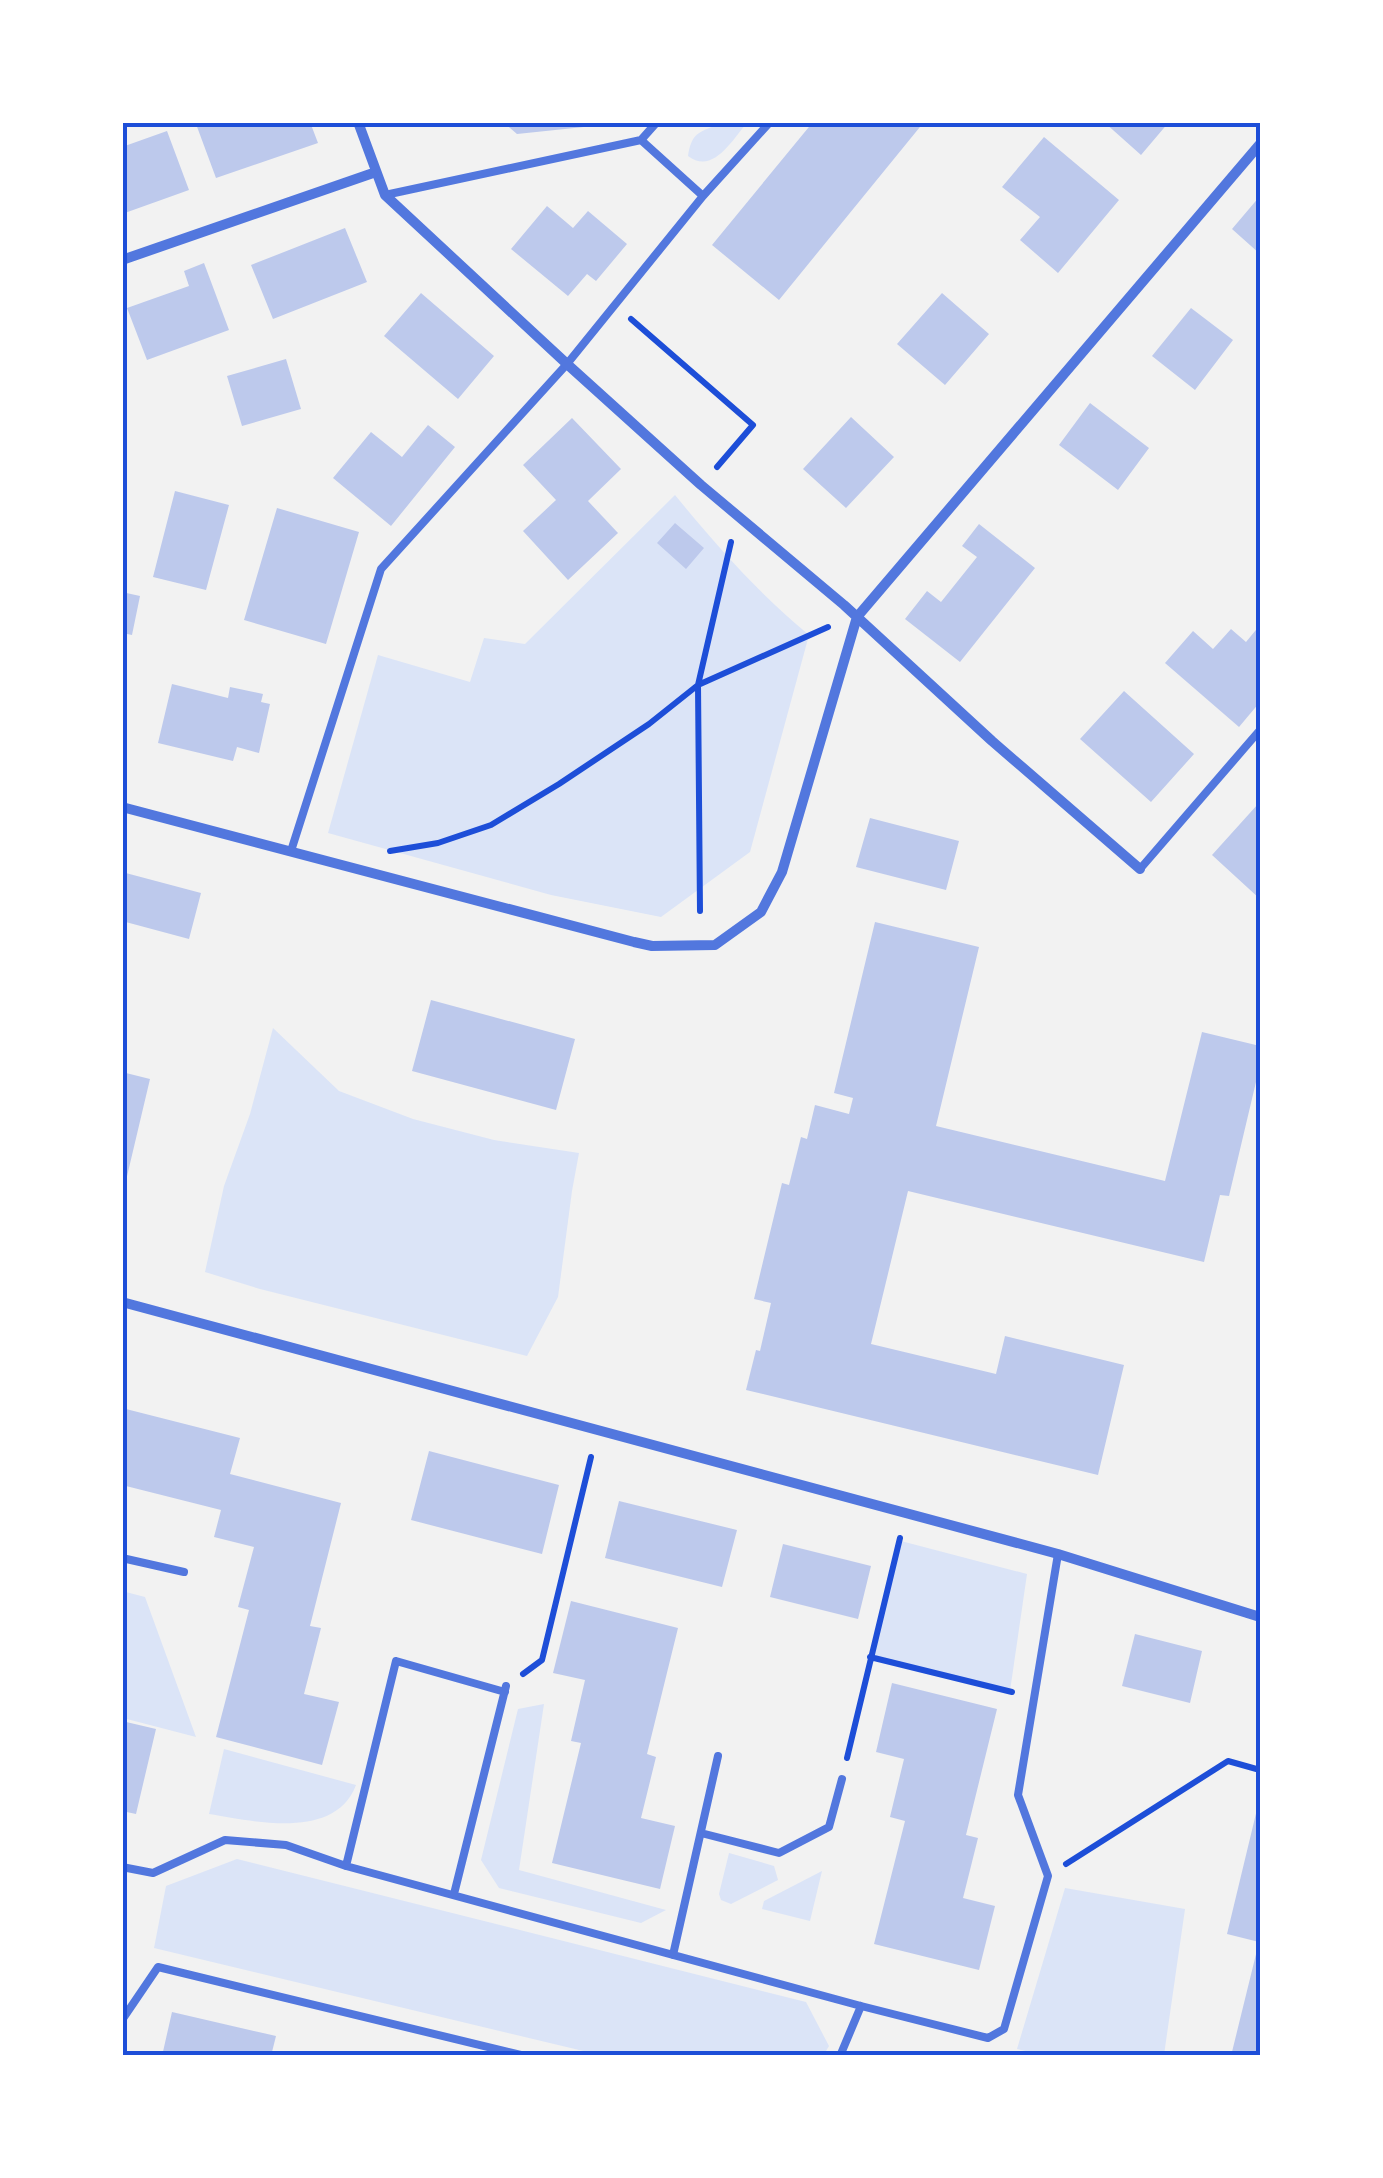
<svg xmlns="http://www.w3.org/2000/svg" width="1383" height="2178" font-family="'Source Sans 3',sans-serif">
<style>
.green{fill:#dbe4f7}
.building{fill:#bdc9ec}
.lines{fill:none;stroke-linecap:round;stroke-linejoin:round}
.path{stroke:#1d4ed8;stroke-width:6}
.service{stroke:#5277de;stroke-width:8}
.minor{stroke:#5277de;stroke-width:10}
.neatline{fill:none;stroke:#1d4ed8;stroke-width:4}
</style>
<rect width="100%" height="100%" fill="#f2f2f2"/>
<!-- green -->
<path class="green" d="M720,123H747C732,140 713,175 688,156C692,130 701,133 720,123Z
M675,495C716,545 759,594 809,635L750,852L661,917L551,895L328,833L378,655L470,682L484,638L525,644Z
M273,1028L339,1091L413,1119L494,1140L579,1153L572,1191L558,1297L527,1356L260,1289L205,1272L224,1186L250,1114Z
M901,1541L1027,1574L1010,1691L872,1655Z
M122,1591L145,1597L196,1737L123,1718Z
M544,1704L519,1870L666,1910L641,1923L499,1888L481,1860L518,1709Z
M224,1749L356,1785C335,1841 253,1821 209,1814Z
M729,1853L774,1866L778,1880L731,1904L721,1900L719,1894Z
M237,1859L806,2002L829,2046L823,2056L600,2055L154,1948L166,1886Z
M822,1871L810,1921L762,1909L764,1901Z
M1065,1888L1185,1909L1164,2055H1042L1017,2049Z"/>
<!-- building -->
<path class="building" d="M199,122H310L318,143L216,178L196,124Z
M503,122H603V125L517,134Z
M813,122H924L779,300L712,245Z
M1104,122H1169L1141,155Z
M167,131L189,190L122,214V147Z
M1044,137L1119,200L1058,273L1020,240L1040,217L1002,187Z
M1260,196V254L1232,229Z
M547,206L573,228L588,211L627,244L596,281L587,274L568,296L511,249Z
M345,228L367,282L273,319L251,265Z
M204,263L229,330L147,360L127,308L189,286L184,271Z
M421,293L494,356L458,399L384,336Z
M942,293L989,334L945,385L897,344Z
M1191,308L1233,340L1195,390L1152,356Z
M286,359L301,409L242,426L227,376Z
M1090,403L1149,448L1118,490L1059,445Z
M851,417L894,457L846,508L803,469Z
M572,418L621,469L588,501L618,533L568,580L523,531L556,500L523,465Z
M428,425L455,447L391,526L333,478L371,432L402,457Z
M175,491L229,505L206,590L153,577Z
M277,508L359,532L326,644L244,620Z
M675,523L704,548L686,569L657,543Z
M979,524L1035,568L960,662L905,619L927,591L941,602L977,557L962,546Z
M122,592L140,596L132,635L122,633Z
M1260,625V702L1239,727L1165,663L1193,631L1213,649L1231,629L1246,642Z
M172,684L228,698L230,687L263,694L261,702L270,704L259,753L237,747L233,761L158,743Z
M1124,691L1194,754L1151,802L1080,739Z
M1258,804L1260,807V899L1212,855Z
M870,818L959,841L946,890L856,867Z
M122,872L201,893L189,939L122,921Z
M875,922L979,947L936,1126L1165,1181L1202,1032L1260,1046V1065L1229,1196L1220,1195L1204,1262L908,1191L871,1344L996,1374L1005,1336L1124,1365L1098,1475L746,1390L756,1350L760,1351L771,1303L754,1299L782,1183L789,1185L801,1137L807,1139L815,1105L849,1114L853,1098L834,1093Z
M431,1000L575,1039L556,1110L412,1071Z
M122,1072L150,1079L124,1189H122Z
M122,1408L240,1438L230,1474L341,1503L310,1626L321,1628L304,1694L339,1702L322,1765L216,1737L249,1610L238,1607L254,1547L214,1537L221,1510L122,1485Z
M429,1451L559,1485L542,1554L411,1520Z
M619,1501L737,1530L722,1587L605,1558Z
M783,1544L871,1566L858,1619L770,1597Z
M571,1601L678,1628L647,1754L656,1757L641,1818L675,1826L660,1889L552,1863L581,1743L571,1741L585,1680L553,1673Z
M1135,1634L1202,1651L1190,1703L1122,1686Z
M892,1683L997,1709L966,1835L978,1838L963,1898L995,1906L979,1970L874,1944L905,1821L890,1817L904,1759L876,1752Z
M122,1721L156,1729L136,1814L122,1811Z
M1259,1801L1260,2056H1231L1259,1942L1227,1934Z
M172,2012L276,2036L271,2056H162Z"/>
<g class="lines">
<!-- path -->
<path class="path" d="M631,319L753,425L717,467
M390,851L438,843L491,825L559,784L649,724L698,685L828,627
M700,911L698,685L731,542
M870,1657L1012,1692
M523,1674L542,1660L591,1457
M847,1758L900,1538
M1066,1864L1228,1761L1260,1770"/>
<!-- service -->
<path class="service" d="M641,140L703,196
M385,195L641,140L657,122
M291,851L381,569L567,364L703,196L770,122
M1140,869L1260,730
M122,1558L184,1572
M701,1833L779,1853L829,1827L842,1779
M346,1866L396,1661L505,1692
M122,1867L153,1873L225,1840L286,1845L346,1866L861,2006L988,2038L1004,2029L1048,1876L1018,1795L1058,1554
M454,1894L506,1686
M673,1955L718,1756
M122,2020L158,1967L525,2056
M840,2056L861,2006"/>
<!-- minor -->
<path class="minor" d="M358,122L385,195L567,364L701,485L844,605L992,741L1140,869
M122,260L376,172
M122,807L634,942L652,946L715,945L761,912L782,872L857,617L1260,144
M122,1302L1058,1554L1260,1617"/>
</g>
<!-- border -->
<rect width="1383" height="2178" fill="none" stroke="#ffffff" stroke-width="250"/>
<rect x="125" y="125" width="1133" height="1928" class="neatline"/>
</svg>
